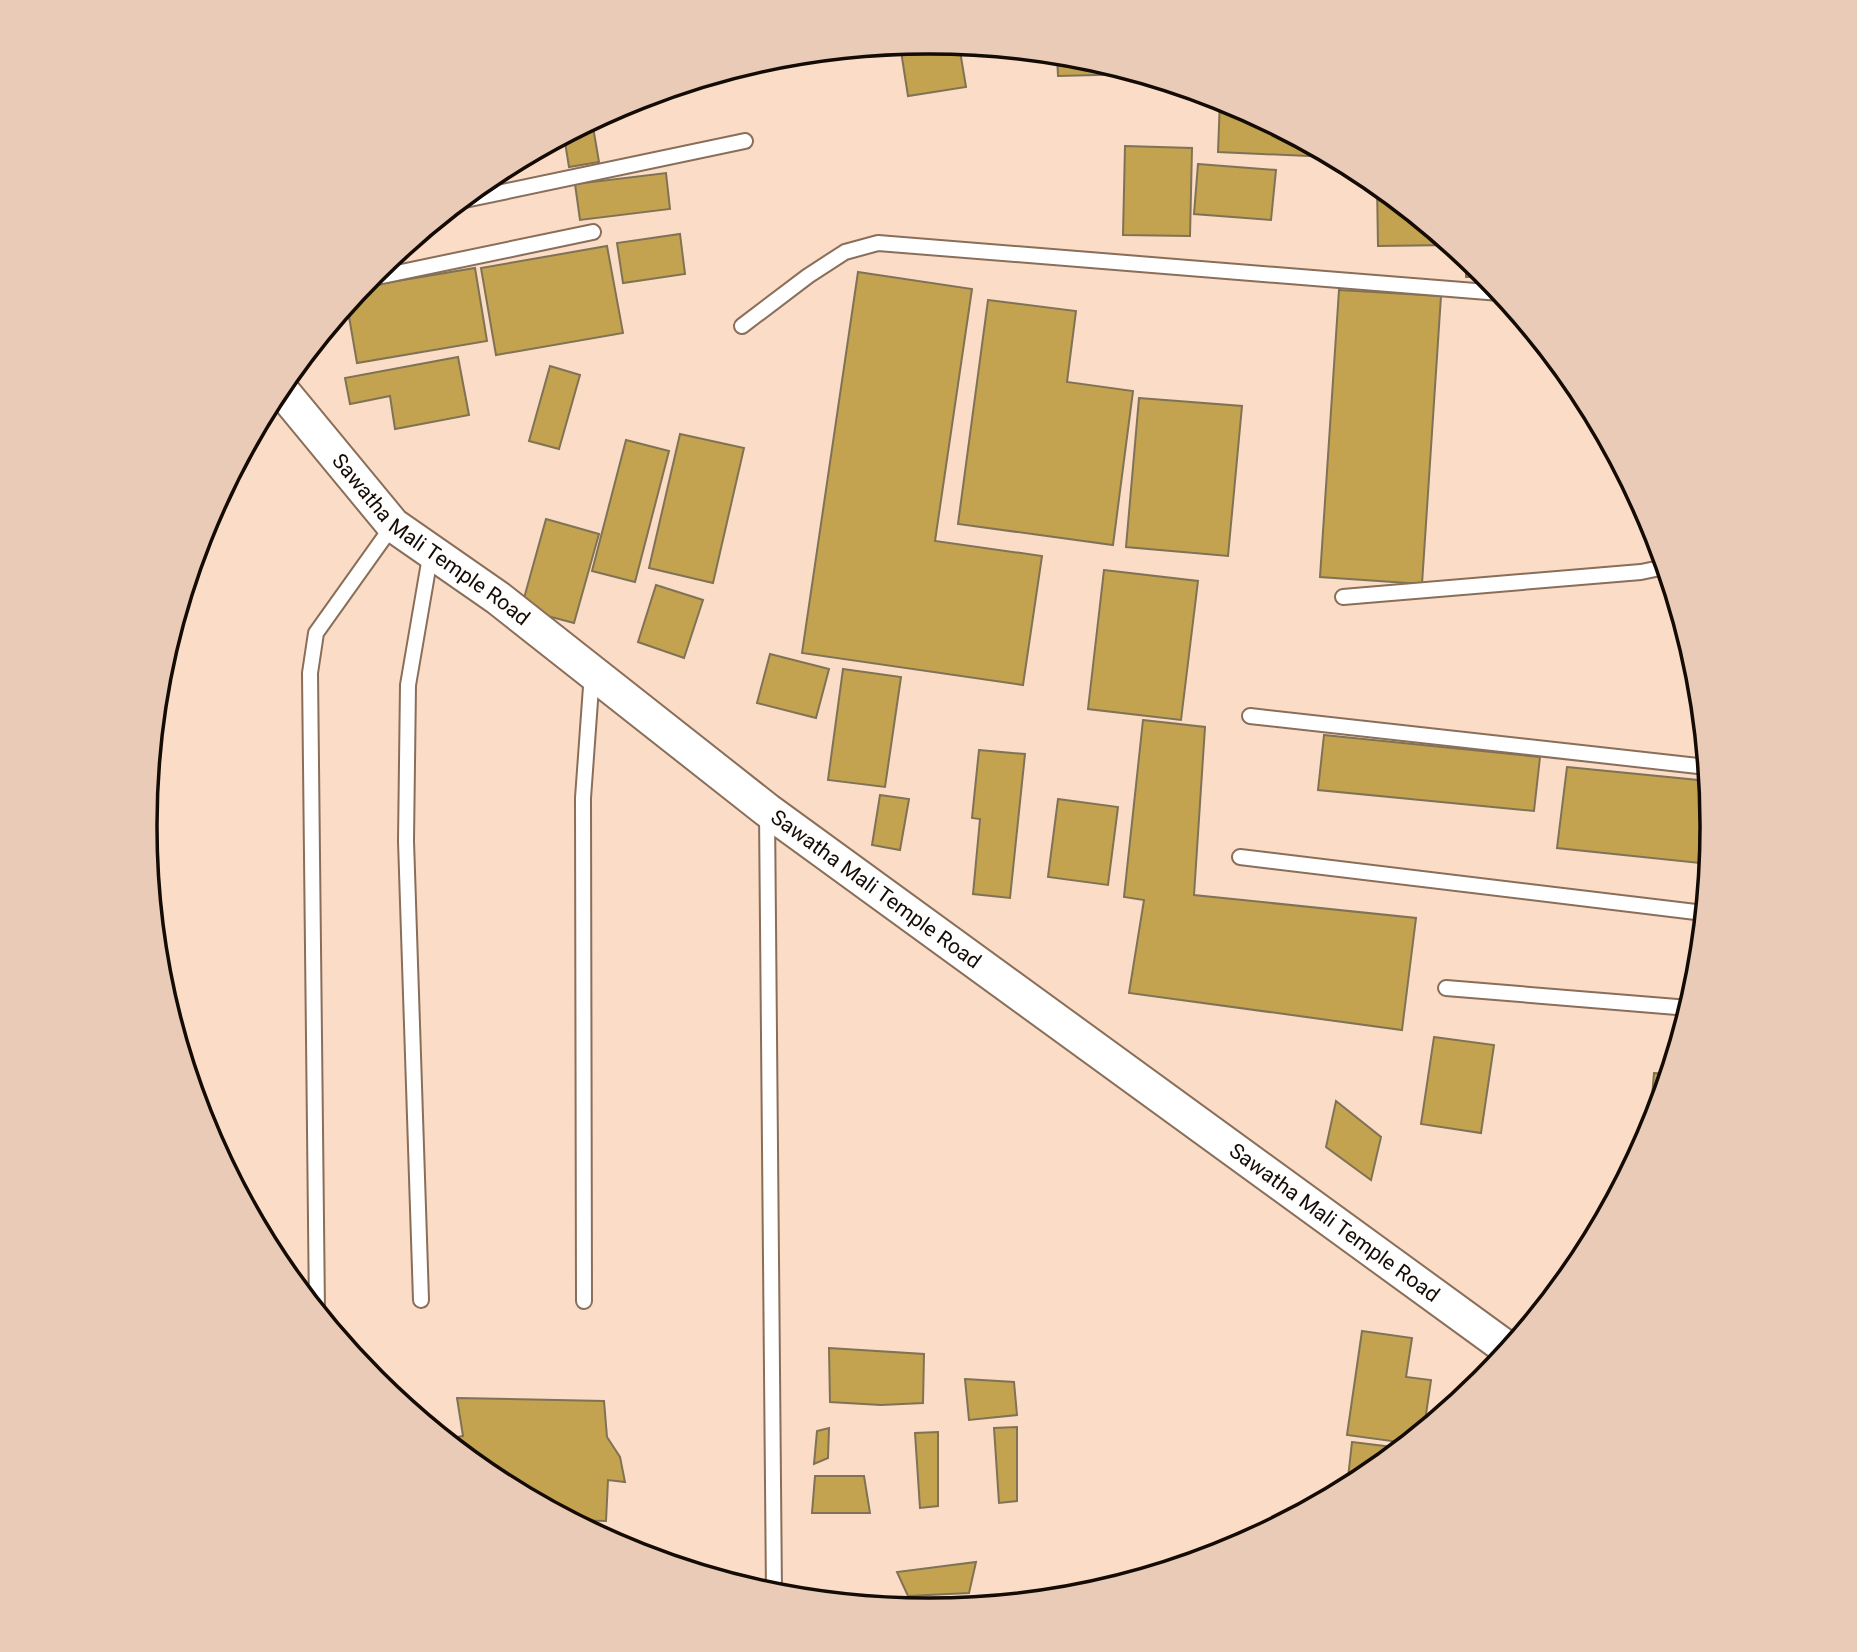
<svg xmlns="http://www.w3.org/2000/svg" width="1857" height="1652" font-family="Roboto,sans-serif">
<style>
.building{fill:#c4a350;stroke:#7f7255;stroke-width:2}
.lines{fill:none;stroke-linecap:round;stroke-linejoin:round}
.service-casing{stroke:#896e5a;stroke-width:18}
.tertiary-casing{stroke:#896e5a;stroke-width:37}
.service{stroke:#fff;stroke-width:14}
.tertiary{stroke:#fff;stroke-width:33}
.labels{text-anchor:middle;dominant-baseline:central;stroke-width:6;stroke-linejoin:round;paint-order:stroke}
.street-label{font-size:21px;fill:#150b05;stroke:#fbdcc6}
.rim{fill:none;stroke:#150b05;stroke-width:3.5}
</style>
<rect width="100%" height="100%" fill="#fbdcc6"/>
<!-- building -->
<path class="building" d="M929,42L959,45L966,87L908,96L900,45Z
M1057,55L1082,57L1136,74L1058,76Z
M1220,99L1229,102L1331,157L1218,152Z
M592,121L599,162L569,167L564,136Z
M1125,146L1192,148L1190,236L1123,235Z
M1198,164L1276,170L1271,220L1194,214Z
M666,173L670,209L580,220L575,184Z
M1377,185L1451,245L1378,246Z
M680,234L685,274L623,283L617,243Z
M607,246L623,333L496,355L481,268Z
M1466,258L1483,272L1487,277H1466Z
M475,268L487,341L357,363L347,305L361,287Z
M858,272L972,289L935,541L1042,556L1023,685L802,653Z
M1339,290L1441,296L1422,584L1320,577Z
M988,300L1076,311L1067,382L1133,391L1113,545L958,524Z
M458,357L469,415L395,429L390,396L350,404L345,378Z
M550,366L580,375L559,449L529,441Z
M1139,398L1242,406L1228,556L1126,547Z
M680,434L744,448L713,583L649,568Z
M626,440L669,451L635,582L592,571Z
M546,519L599,534L574,623L521,609Z
M1104,570L1198,581L1181,720L1088,709Z
M656,585L703,600L684,658L638,642Z
M770,654L829,669L816,718L757,703Z
M843,669L901,677L885,787L828,780Z
M1143,720L1205,727L1194,895L1416,918L1402,1030L1129,993L1144,900L1124,897Z
M1324,735L1540,757L1534,811L1318,790Z
M979,750L1025,754L1010,898L973,894L980,819L972,818Z
M1567,767L1708,781L1712,826L1709,864L1557,848Z
M880,795L909,799L900,850L872,845Z
M1058,799L1118,807L1108,885L1048,877Z
M1434,1037L1494,1045L1481,1133L1421,1124Z
M1654,1073L1668,1074L1649,1133Z
M1336,1101L1381,1137L1371,1180L1326,1147Z
M1362,1331L1412,1338L1406,1377L1431,1380L1424,1428L1406,1443L1347,1435Z
M829,1348L924,1354L923,1403L881,1405L830,1402Z
M965,1379L1014,1382L1017,1415L969,1420Z
M457,1398L604,1401L607,1437L620,1457L625,1482L608,1480L606,1521L571,1520L493,1478L445,1439L463,1436Z
M1017,1427V1501L999,1503L994,1428Z
M829,1428L828,1458L814,1464L817,1431Z
M938,1432V1506L920,1508L915,1433Z
M1352,1442L1401,1448L1364,1478L1347,1487Z
M815,1476H864L870,1513H812Z
M976,1562L969,1593L908,1596L897,1572Z"/>
<g class="lines">
<defs>
<path id="service" d="M460,201L745,141
M368,279L593,232
M742,326L808,276L845,252L878,243L1500,293
M1343,597L1641,572L1665,567
M1250,716L1707,767
M767,812L774,1594
M1240,857L1704,913
M1446,988L1689,1008
M421,1300L406,841L408,685L431,551
M584,1301L583,798L592,673
M317,1311L310,673L316,633L393,525"/>
<g id="tertiary">
<path id="s1" d="M279,387L393,525L498,598L767,810L1508,1349"/>
</g>
</defs>
<!-- service casing -->
<use href="#service" class="service-casing"/>
<!-- tertiary casing -->
<use href="#tertiary" class="tertiary-casing"/>
<!-- service -->
<use href="#service" class="service"/>
<!-- tertiary -->
<use href="#tertiary" class="tertiary"/>
</g>
<g class="labels">
<!-- street labels -->
<g class="street-label">
<text stroke="none"><textPath href="#s1" startOffset="217">Sawatha Mali Temple Road</textPath></text>
<text stroke="none"><textPath href="#s1" startOffset="784">Sawatha Mali Temple Road</textPath></text>
<text stroke="none"><textPath href="#s1" startOffset="1351">Sawatha Mali Temple Road</textPath></text>
</g>
</g>
<!-- crop -->
<path d="M0 0H1857V1652H0ZM928 54H929A771 771 0 0 1 1700 825V827A771 771 0 0 1 929 1598H928A771 771 0 0 1 157 827V825A771 771 0 0 1 928 54Z" fill="#e9cbb7" fill-rule="evenodd"/>
<path class="rim" d="M928 54H929A771 771 0 0 1 1700 825V827A771 771 0 0 1 929 1598H928A771 771 0 0 1 157 827V825A771 771 0 0 1 928 54Z"/>
</svg>
